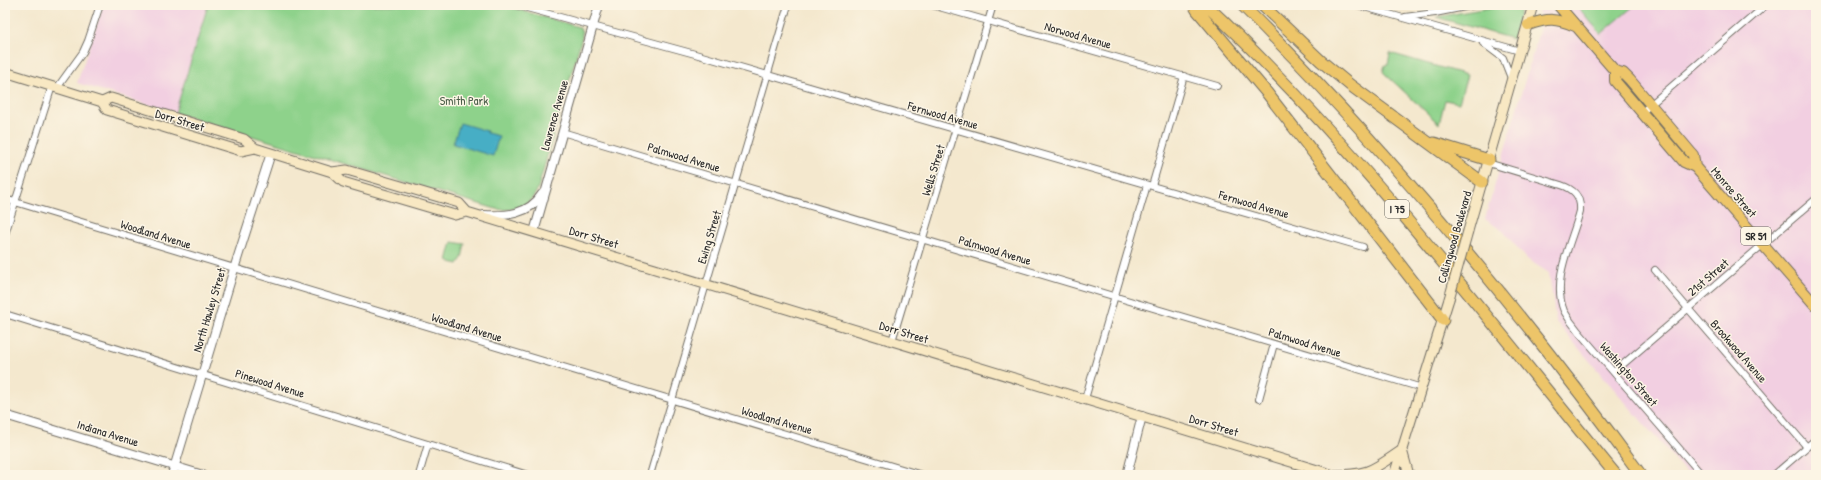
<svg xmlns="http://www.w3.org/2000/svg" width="1821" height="480" font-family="'Patrick Hand',sans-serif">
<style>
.built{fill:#f2cfe1}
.green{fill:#8ed28b;stroke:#5c7e5b}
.water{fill:#46aec5;stroke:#386c78}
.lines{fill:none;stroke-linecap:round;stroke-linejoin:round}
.minor-casing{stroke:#716d64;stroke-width:8}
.tertiary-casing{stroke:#716d64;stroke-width:10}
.secondary-casing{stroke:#716d64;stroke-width:11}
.primary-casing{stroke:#716d64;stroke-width:12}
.motorway-casing{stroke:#716d64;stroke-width:13}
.minor{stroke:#fff;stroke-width:6}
.tertiary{stroke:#fff;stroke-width:8}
.secondary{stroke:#f8e8c3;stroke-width:9}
.primary{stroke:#edc569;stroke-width:10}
.motorway{stroke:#edc569;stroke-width:11}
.secondary-bridge-casing{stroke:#716d64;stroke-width:11;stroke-linecap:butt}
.secondary-bridge{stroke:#f8e8c3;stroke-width:9}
.labels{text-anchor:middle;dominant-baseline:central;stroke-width:3;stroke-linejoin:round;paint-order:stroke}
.shield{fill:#fcf5e5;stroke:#6a6863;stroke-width:1}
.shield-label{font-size:11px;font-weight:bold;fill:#2b2b2b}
.street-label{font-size:12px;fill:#2b2b2b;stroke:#fcf5e5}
.park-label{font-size:12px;fill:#495d48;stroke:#fcf5e5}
</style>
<rect width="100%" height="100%" fill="#fcf5e5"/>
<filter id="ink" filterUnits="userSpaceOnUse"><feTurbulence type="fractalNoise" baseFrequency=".025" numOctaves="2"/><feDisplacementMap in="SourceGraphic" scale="8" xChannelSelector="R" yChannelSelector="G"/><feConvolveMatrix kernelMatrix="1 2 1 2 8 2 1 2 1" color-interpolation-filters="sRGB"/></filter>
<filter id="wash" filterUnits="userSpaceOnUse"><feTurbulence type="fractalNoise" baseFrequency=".012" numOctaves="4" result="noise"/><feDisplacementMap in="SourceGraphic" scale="16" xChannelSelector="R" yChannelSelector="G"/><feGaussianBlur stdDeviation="0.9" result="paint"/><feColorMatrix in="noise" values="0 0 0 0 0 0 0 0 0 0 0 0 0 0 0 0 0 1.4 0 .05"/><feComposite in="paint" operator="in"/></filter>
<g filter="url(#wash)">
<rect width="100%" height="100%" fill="#f4e8ce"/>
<!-- built -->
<path class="built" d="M103,5H208L175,113L77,83Z
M1538,5H1816V475H1688L1556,322L1549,273L1527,259L1503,231L1485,219L1540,28Z"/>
<!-- green -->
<path class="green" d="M208,5H502L579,27L582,32V37L538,188C531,206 514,212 496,209L175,113Z
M1505,5H1518L1521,9L1513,39L1436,17Z
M1576,5H1635L1601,34Z
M1390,53L1467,75L1459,103L1445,100L1439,124L1383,72L1385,65H1388Z
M452,242L465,244L462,258L458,264L447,261Z"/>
<!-- water -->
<path class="water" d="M460,123L487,131V133L499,136L493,156L453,144Z"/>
</g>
<g filter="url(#ink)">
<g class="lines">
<defs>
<path id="minor" d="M516,5L695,54L1363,247
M932,5L1217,86
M1357,5L1520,51
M1405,17L1435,13L1475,5
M1483,43L1503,58L1511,78
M57,88L83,52L88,41L100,5
M1642,112L1766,5
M562,132L1422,388
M1488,163L1561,185C1574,189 1581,196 1580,211C1572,242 1551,279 1564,311C1568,318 1573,325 1578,331L1702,475
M1152,186L1184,76
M5,199L922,475
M5,234L52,86
M1655,270L1807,447
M5,314L528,475
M892,341L993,5
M1614,372L1816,199
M1085,399L1147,185
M1259,399L1274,344
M419,475L428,444
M650,475L788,5
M1774,475L1816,439"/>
<path id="tertiary" d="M484,215C506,216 529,215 542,194
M534,232L599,5
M5,415L203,475
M172,475L234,269L271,153
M1127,475L1142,416"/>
<path id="secondary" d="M5,72L102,102L107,110L241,151L255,148
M102,102L111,98L244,139L255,148L332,172L347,170L459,203L467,212L1334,475
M332,172L343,182L455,215L467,212
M1468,231L1533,5
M1332,475C1370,475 1372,470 1402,450L1409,475
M1394,475L1449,299"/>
<path id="primary" d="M1558,5L1615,71L1623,73L1630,80L1693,155L1695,167
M1528,25C1549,18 1555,18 1575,26
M1615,71V81L1684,162L1695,167L1816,306"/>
<path id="motorway" d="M1194,5L1197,10L1267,93L1443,320
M1206,5C1358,147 1484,315 1616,475
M1242,5C1388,150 1519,309 1641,475
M1262,5L1321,61L1350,85L1482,182
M1434,143L1489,160"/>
</defs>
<!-- minor casing -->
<use href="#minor" class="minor-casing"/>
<!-- tertiary casing -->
<use href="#tertiary" class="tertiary-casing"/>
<!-- secondary casing -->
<use href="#secondary" class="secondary-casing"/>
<!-- primary casing -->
<use href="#primary" class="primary-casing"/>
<!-- motorway casing -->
<use href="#motorway" class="motorway-casing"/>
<!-- minor -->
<use href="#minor" class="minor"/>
<!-- tertiary -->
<use href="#tertiary" class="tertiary"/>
<!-- secondary -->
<use href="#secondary" class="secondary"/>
<!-- primary -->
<use href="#primary" class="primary"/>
<!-- motorway -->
<use href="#motorway" class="motorway"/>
<defs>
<path id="secondary-bridge" d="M1449,299L1468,231"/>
</defs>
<!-- secondary-bridge casing -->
<use href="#secondary-bridge" class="secondary-bridge-casing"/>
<!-- secondary-bridge -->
<use href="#secondary-bridge" class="secondary-bridge"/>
</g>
</g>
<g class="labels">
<!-- shield labels -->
<g class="shield">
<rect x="1385" y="200" width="24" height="18" rx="3"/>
<rect x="1741" y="227" width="30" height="18" rx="3"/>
</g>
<g class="shield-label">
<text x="1397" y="209">I 75</text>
<text x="1756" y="236">SR 51</text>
</g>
<!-- street labels -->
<g class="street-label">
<text transform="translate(1078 35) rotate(16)">Norwood Avenue</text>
<text transform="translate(554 115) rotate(-74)">Lawrence Avenue</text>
<text transform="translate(943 115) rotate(16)">Fernwood Avenue</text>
<text transform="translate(180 120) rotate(17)">Dorr Street</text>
<text transform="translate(684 157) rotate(17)">Palmwood Avenue</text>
<text transform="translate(933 170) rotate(-73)">Wells Street</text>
<text transform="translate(1734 192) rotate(49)">Monroe Street</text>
<text transform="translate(1254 204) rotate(16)">Fernwood Avenue</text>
<text transform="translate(156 234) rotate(17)">Woodland Avenue</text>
<text transform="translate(594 237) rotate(17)">Dorr Street</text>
<text transform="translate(709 237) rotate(-73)">Ewing Street</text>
<text transform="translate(1454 237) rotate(-74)">Collingwood Boulevard</text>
<text transform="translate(995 250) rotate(17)">Palmwood Avenue</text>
<text transform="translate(1708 277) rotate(-41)">21st Street</text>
<text transform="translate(209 310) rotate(-73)">North Hawley Street</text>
<text transform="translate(467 327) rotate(17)">Woodland Avenue</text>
<text transform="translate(904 332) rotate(17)">Dorr Street</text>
<text transform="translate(1305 342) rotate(17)">Palmwood Avenue</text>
<text transform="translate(1739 351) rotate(49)">Brookwood Avenue</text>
<text transform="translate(1629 374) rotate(49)">Washington Street</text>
<text transform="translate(270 383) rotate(17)">Pinewood Avenue</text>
<text transform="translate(777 420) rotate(16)">Woodland Avenue</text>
<text transform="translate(1214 425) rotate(17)">Dorr Street</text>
<text transform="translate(108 433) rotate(17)">Indiana Avenue</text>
</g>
<!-- park labels -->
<g class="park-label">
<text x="464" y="100">Smith Park</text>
</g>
</g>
<!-- margin -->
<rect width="1821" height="480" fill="none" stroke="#fcf5e5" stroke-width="20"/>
</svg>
